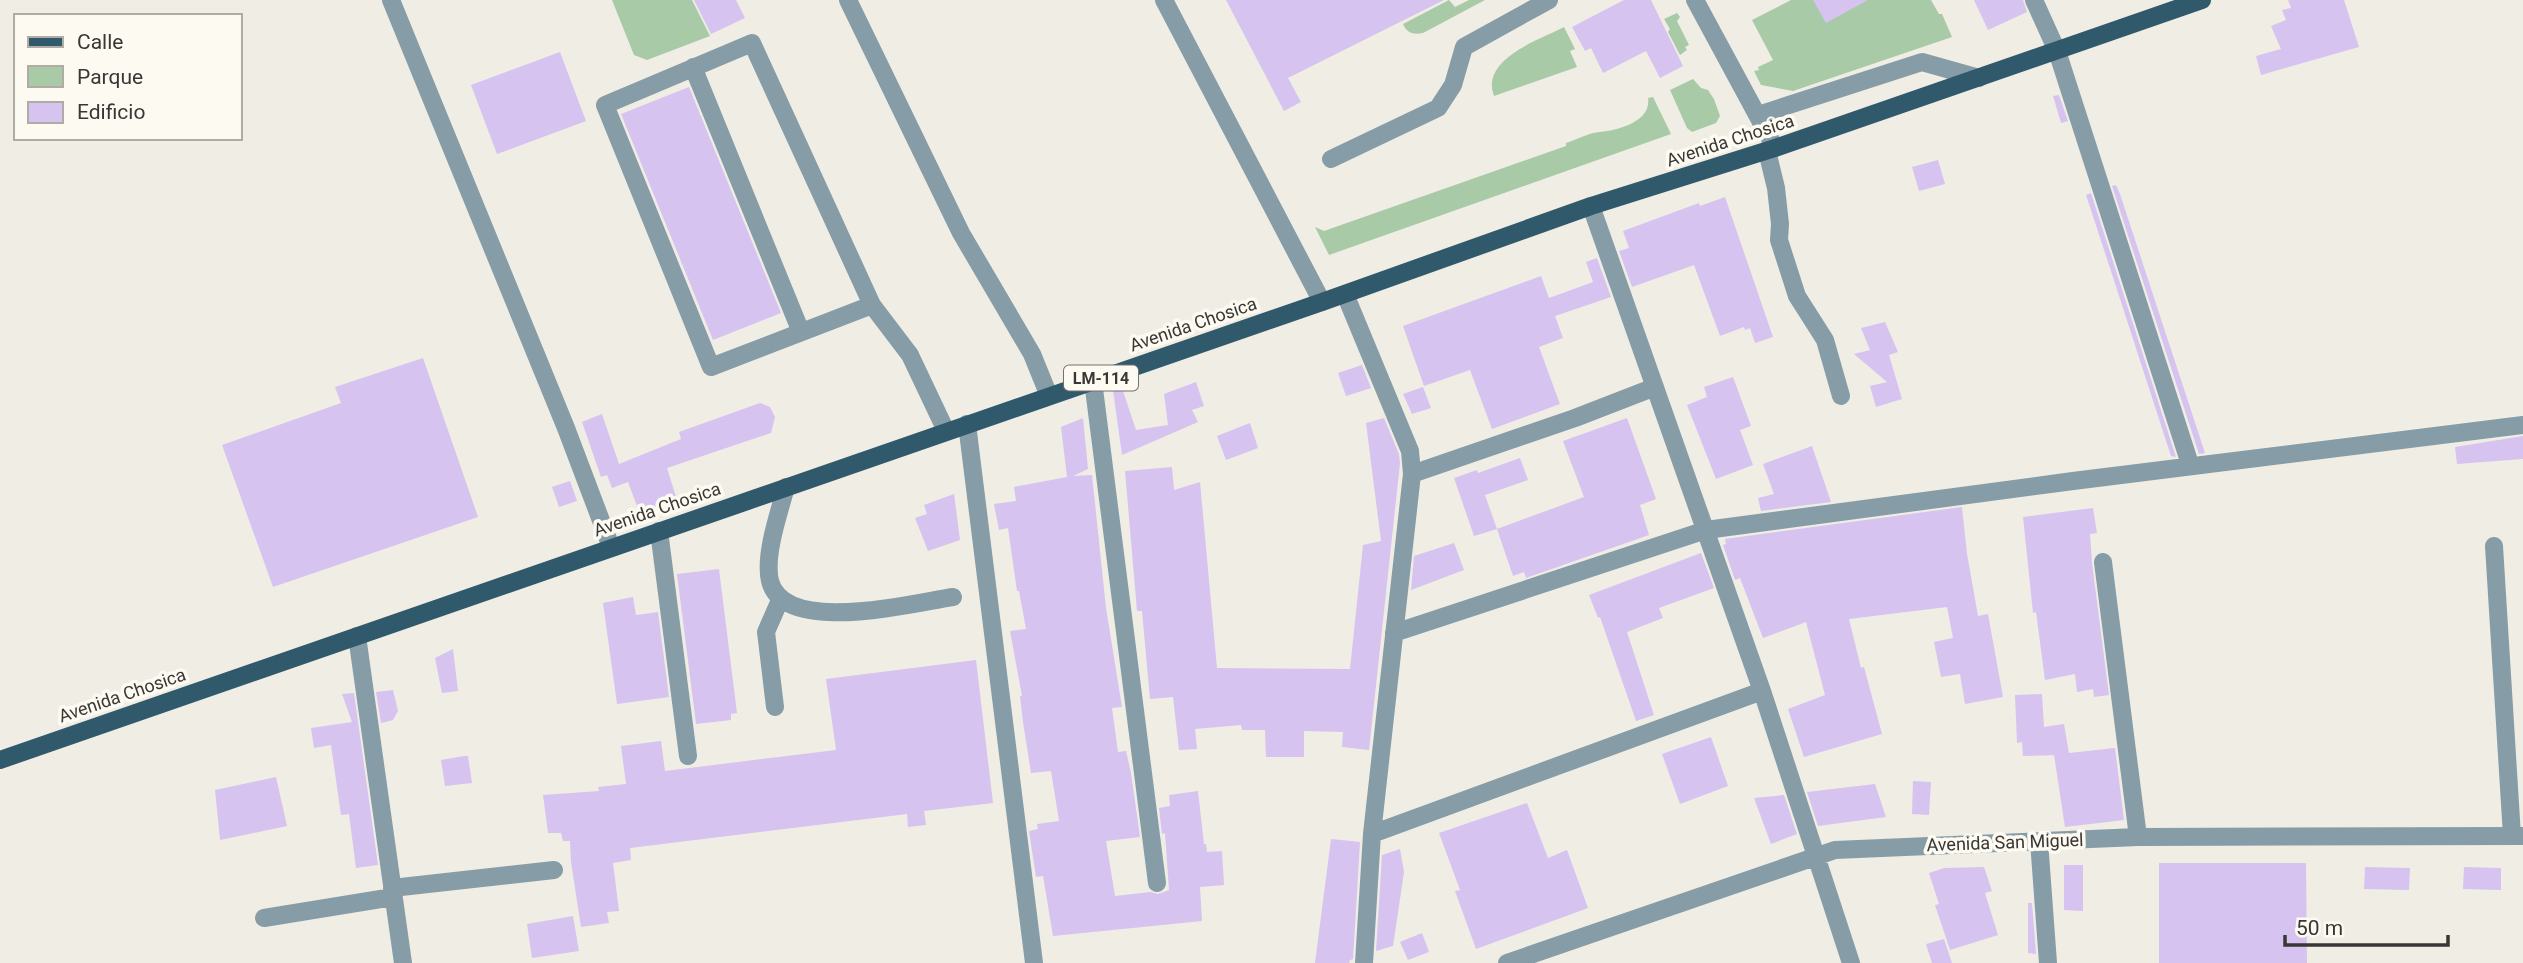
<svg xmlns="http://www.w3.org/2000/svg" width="2523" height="963" font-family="Roboto,sans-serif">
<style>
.green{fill:#a8caa7}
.building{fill:#d6c3f0}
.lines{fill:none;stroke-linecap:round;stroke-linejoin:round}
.minor{stroke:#869ca7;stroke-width:18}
.major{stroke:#30596c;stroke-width:18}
.labels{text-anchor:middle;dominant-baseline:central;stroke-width:7;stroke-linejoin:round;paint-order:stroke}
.shield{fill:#fdfaf2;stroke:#74726e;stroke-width:2}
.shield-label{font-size:16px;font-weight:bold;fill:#393735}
.street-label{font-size:18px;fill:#393735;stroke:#fdfaf2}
</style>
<rect width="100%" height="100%" fill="#f0ede5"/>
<!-- green -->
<path class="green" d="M612,0H692L710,36L647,60L634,55Z
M1449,0L1455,7L1469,0H1485L1423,33C1413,35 1407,33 1403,24Z
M1791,0H1931L1939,14H1942L1952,37L1793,91L1761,85L1754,71L1759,70L1758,67L1773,60L1752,20Z
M1677,13L1680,17L1677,21L1689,45L1685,47L1687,50L1680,55L1668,32L1670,29L1664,19Z
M1564,27L1575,49L1570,51L1577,67L1494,96C1480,59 1539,40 1564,27Z
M1693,79L1701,88L1708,90L1714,99L1720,116L1716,123L1692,132L1687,128L1670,90Z
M1653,97L1671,134L1329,255L1315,227L1324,231L1566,146V143C1576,140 1588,133 1599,132C1614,131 1652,123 1648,98Z"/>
<!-- building -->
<path class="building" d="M694,0H736L745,18L711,34Z
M1226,0H1444L1288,78L1301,102L1284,111Z
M1624,0H1651L1683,66L1660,78L1646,51L1603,73L1591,48L1585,51L1572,27Z
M1813,0H1868L1826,23Z
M1974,0H2023L2027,12L1988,30Z
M2288,0H2344L2359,47L2261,75L2256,56L2281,49L2271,26L2286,20L2282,10L2291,8Z
M560,52L586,121L497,154L471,85Z
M689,87L781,313L713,340L621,114Z
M2059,95L2068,121L2061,123L2053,96Z
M1938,160L1945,184L1919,191L1912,167Z
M2116,185L2120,194L2205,453L2199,454L2112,186Z
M2091,193L2176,457L2171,456L2108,262L2086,195Z
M1725,197L1773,337L1755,343L1750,328L1745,330L1744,327L1720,336L1694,265L1632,287L1619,251L1629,248L1623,231L1699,203L1700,206Z
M1597,258L1611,297L1555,316L1563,338L1539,347L1560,404L1492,429L1470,370L1424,386L1403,326L1541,276L1549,298L1593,282L1586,262Z
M1885,322L1898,352L1889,355L1902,399L1876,407L1870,386L1887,382L1854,354L1870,350L1861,328Z
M423,358L478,517L273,587L222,445L341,403L335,387Z
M1362,365L1371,388L1346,396L1338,373Z
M1733,377L1751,426L1740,430L1753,465L1716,479L1687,405L1707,397L1704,387Z
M1196,382L1204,406L1192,410L1198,422L1122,455L1113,390L1122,388L1136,430L1168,425L1164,394Z
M1423,387L1431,408L1412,414L1403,394Z
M760,403L770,407L775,417L771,433L667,468L677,500L640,514L628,482L612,488L607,475L601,477L582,422L602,414L619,464L681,439L679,432Z
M1083,418L1088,469L1073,476L1092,475L1106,608L1122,707L1112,708L1118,752L1126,751L1131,773L1140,837L1106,841L1115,896L1151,892L1158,894L1169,890L1165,833L1162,834L1159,808L1170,806L1169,795L1198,791L1204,844H1206L1207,852L1222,851L1224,885L1200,887L1202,921L1053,936L1043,876L1036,877L1029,831L1038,829L1037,824L1059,821L1051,771L1031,773L1023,722L1020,696H1022L1010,631L1026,629L1019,591H1017L1008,528L999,530L994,504L1016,501L1014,487L1067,477L1061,427Z
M1384,418L1399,454L1400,463L1369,750L1342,747L1343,732L1304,731V757H1266L1265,730H1242L1241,725L1195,729L1197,749L1179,750L1173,697L1150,699L1142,611H1137L1125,471L1172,467L1174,490L1200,482L1217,668L1350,669L1363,545L1381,541L1366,423Z
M1627,418L1656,499L1640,505L1649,535L1526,578L1524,572L1513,576L1497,529L1584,497L1563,441Z
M1250,423L1258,448L1226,460L1217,436Z
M2523,436V459L2457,464L2455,447Z
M1812,446L1831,502L1761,511L1758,498L1774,494L1763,464Z
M1520,458L1528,480L1485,495L1497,529L1474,536L1454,478L1477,470L1478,473Z
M570,481L577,501L559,507L552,487Z
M954,494L960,540L928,551L915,518L927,514L924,505Z
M1962,507L1967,554L1978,616L1988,614L2003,697L1965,704L1960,674L1941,677L1934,642L1953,638L1947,607L1849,619L1861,668L1864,667L1882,734L1804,757L1788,709L1825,695L1806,622L1763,638L1740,578L1735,580L1723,545L1726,544L1725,539Z
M2093,508L2097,533L2090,534L2092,563L2109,695L2094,697L2093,689L2077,692L2075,674L2045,680L2036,612L2033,613L2023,517Z
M1454,543L1464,570L1411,590L1414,556Z
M1701,553L1714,588L1659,608L1663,618L1627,632L1654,715L1636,721L1600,617L1598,618L1589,595Z
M719,569L737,713L731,714V720L696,724L677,574Z
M633,597L636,615L658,612L669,697L617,704L603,603Z
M453,649L458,691L442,693L435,658Z
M976,660L993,803L924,811L926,825L908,827L907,814L630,848L631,860L613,863L619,911L607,912L609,923L581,927L571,862L570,841H563L561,833H548L543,795L599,791L598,787L626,784L621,746L661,741L665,771L836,750L826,679Z
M393,690L398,711L393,720L381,723L376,692Z
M354,693L378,865L356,868L349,814L341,815L331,745L314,748L311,728L352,722L342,694Z
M2042,694L2044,727L2064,724L2069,753L2115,748L2124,820L2065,827L2054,755H2060L2023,756L2022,742L2017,743L2015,695Z
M1711,737L1728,786L1680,804L1662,754Z
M464,756H468L472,783L445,786L441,760Z
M276,777L287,826L220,840L215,790Z
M1913,781L1931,782L1929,815L1912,814Z
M1875,784L1886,817L1818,826L1807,792Z
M1784,795L1797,834L1771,844L1754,798Z
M1527,803L1548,858L1567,850L1588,908L1476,949L1455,891L1460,890L1439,833Z
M1331,839L1360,842L1353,959L1350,960L1349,963H1315Z
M1400,849L1404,872L1393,946L1376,951L1382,855Z
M2159,863H2306L2307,963H2159Z
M2064,865H2083V911L2064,910Z
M1984,867L1992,891L1985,893L1998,935L1950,950L1935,905L1939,904L1929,873L1944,868Z
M2365,867L2410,868L2409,890L2364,889Z
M2464,867L2501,868V890L2463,889Z
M2028,903H2032L2036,954L2028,953Z
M573,916L579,951L532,958L527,924Z
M1422,933L1429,952L1408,960L1400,942Z
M1944,939L1952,963H1932L1926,944Z"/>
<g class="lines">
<!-- minor -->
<path class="minor" d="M391,0L566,428L611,547
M848,0L961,233L1032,354L1049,396
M1164,0L1322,302
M1695,0L1775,148
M2034,0L2057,51L2188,458
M693,67L801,332
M1758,115L1922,62L1979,78
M1767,151L1776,188L1780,224L1779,240L1797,296L1825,340L1841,396
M1331,159L1438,108L1453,85L1464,47L1549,0
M1591,206L1762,691L1851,963
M1345,294L1410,451L1412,474L1372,834L1364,963
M872,305L711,367L605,105L752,43L872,305L910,355L946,431
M1093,381L1157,883
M967,424L1034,963
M1412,474L1575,418L1655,387
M786,487C779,513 764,555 770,581C784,636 912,603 953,597
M659,531L688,756
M2494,546L2512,836
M2103,562L2138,837
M1394,633L1706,530L2073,481L2523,425
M357,636L403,963
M775,707L766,632L780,600
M1372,834L1762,691
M2039,841L2048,963
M392,888L554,870
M264,918L393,897
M1507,963L1835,850L2138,837L2523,836"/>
<!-- major -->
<path class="major" d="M0,760L1322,302L1591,206L1775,148L2202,0"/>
</g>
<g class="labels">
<!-- shield labels -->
<rect class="shield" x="1064" y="365.5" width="74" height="25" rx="5"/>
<g class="shield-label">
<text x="1101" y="378">LM-114</text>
</g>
<!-- street labels -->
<g class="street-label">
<text transform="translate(1730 140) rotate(-18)">Avenida Chosica</text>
<text transform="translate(1193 324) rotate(-19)">Avenida Chosica</text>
<text transform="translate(657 509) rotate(-19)">Avenida Chosica</text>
<text transform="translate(122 695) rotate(-19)">Avenida Chosica</text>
<text transform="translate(2005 842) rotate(-2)">Avenida San Miguel</text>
</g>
</g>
<!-- legend -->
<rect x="14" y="14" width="228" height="126" fill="#fdfaf2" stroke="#afaca6" stroke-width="2"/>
<rect x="28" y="37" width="35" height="10" fill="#30596c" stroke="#afaca6" stroke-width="2"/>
<text x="77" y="49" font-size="21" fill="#393735">Calle</text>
<rect x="28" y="66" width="35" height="21" fill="#a8caa7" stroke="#afaca6" stroke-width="2"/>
<text x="77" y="84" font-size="21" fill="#393735">Parque</text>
<rect x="28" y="102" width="35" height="21" fill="#d6c3f0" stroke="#afaca6" stroke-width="2"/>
<text x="77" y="119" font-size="21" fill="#393735">Edificio</text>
<!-- scale -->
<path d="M2285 935v10h163v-10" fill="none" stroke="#393735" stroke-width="3.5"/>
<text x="2296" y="935" font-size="21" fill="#393735" stroke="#fdfaf2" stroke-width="5" paint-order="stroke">50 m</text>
</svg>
